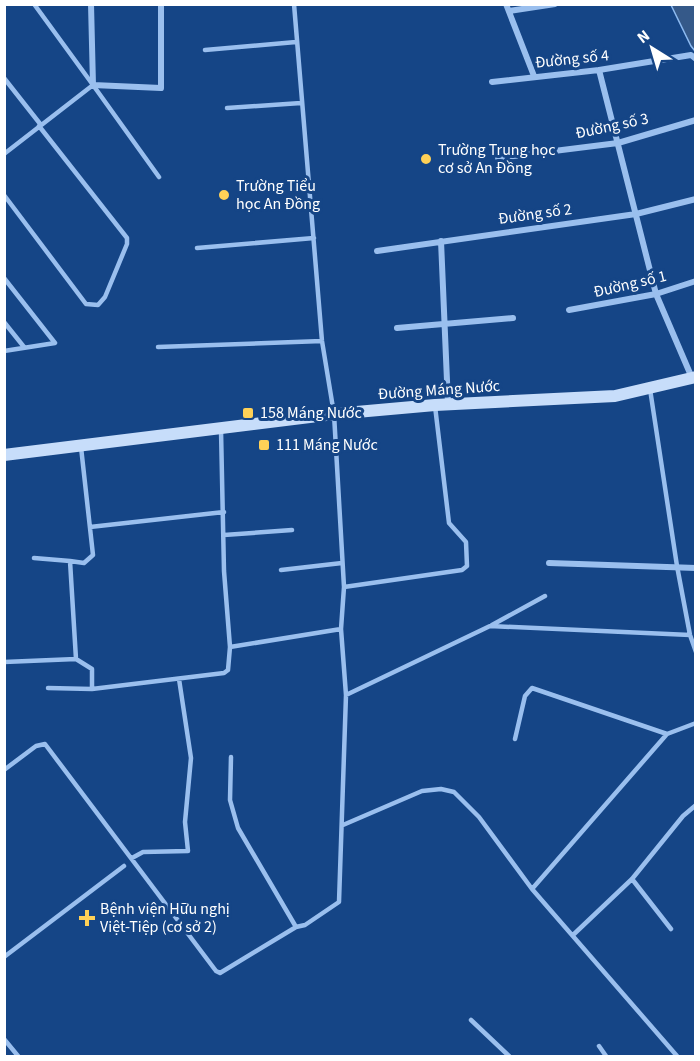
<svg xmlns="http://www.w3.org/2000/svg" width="700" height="1061" font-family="'Source Sans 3',sans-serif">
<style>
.water{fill:#355989;stroke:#8cbaf1;stroke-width:1.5}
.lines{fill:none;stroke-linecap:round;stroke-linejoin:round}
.lane{stroke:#9abfee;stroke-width:4.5}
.street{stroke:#9abfee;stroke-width:6}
.secondary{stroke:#c7ddfa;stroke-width:12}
.poi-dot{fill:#ffd157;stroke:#154586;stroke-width:2}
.labels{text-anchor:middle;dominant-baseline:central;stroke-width:6;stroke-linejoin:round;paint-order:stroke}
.street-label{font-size:16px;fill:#fff;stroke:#154586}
.poi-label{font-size:16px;fill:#fff;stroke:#154586;text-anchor:start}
</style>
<rect width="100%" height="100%" fill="#154586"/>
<!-- water -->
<path class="water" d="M671,5H695V51L691,46Z"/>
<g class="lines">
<!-- lane -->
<path class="lane" d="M205,50L296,42
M4,78L41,125
M93,85L159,177
M227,108L301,103
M4,154L93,85L34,4
M4,195L86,304L98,305L105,297L127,244V238L39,126
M197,248L314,238
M4,278L55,343L4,351
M4,322L24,347
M158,347L322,341
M650,389L677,566L690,635L696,652
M221,430L224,571L230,647L341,629
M90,527L224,512
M224,535L292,530
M34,558L70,561
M281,570L342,563
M344,587L462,570L467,566L466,542L449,523L435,406
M492,625L545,596
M76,659L70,561L84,563L93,555L81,447
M4,662L76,659L92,669V689
M48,688L92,689L224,673L228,670L230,647
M346,695L490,626L690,635
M515,739L525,696L532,688L667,734
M231,757L230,800L238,828L296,927
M4,770L36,746L45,744L216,971L220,973L296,927L305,925L339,902L346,695L341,629L344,587L334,414L322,341L294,4
M343,825L422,791L441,789L454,792L479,817L532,889L677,1056
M132,858L143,852L188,851L185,822L191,758L179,679
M632,879L671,929
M532,889L667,734L696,723
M573,935L632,879L683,816L696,805
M4,957L124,866
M471,1020L509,1056
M4,1039L18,1056
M599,1046L606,1056"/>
<!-- street -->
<path class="street" d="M91,4L93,85L161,88V4
M506,4L534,76
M509,11L555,4
M599,70L656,294L692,378
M492,82L599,70L691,55L696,59
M498,158L618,143L696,120
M441,241L448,404
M377,251L636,214L696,199
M569,310L656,294L696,281
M397,328L513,318
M549,563L696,568"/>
<!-- secondary -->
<path class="secondary" d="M4,455L334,414L435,405L615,396L696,377"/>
</g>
<!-- markers -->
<g class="poi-dot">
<circle cx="426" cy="159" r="6"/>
<circle cx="224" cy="195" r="6"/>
<rect x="242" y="407" width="12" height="12" rx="3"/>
<rect x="258" y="439" width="12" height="12" rx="3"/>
<path d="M84 909h6v6h6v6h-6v6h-6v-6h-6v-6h6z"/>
</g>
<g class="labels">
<!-- street labels -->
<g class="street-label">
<text transform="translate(572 59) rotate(-6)">Đường số 4</text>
<text transform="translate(612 126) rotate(-12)">Đường số 3</text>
<text transform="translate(535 214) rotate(-8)">Đường số 2</text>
<text transform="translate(630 284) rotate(-13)">Đường số 1</text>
<text transform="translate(439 390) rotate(-4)">Đường Máng Nước</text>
</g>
<!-- poi labels -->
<g class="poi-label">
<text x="438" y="150">Trường Trung học<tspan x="438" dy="18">cơ sở An Đồng</tspan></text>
<text x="236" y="186">Trường Tiểu<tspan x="236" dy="18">học An Đồng</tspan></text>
<text x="260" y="413">158 Máng Nước</text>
<text x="276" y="445">111 Máng Nước</text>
<text x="100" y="909">Bệnh viện Hữu nghị<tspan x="100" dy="18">Việt-Tiệp (cơ sở 2)</tspan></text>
</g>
</g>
<!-- border -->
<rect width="700" height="1061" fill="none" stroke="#ffffff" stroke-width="12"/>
<!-- north arrow -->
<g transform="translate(652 48) rotate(323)" stroke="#154586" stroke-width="4.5" paint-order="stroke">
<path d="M0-4.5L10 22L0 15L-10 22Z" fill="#ffffff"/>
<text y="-9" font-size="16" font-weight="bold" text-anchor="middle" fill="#ffffff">N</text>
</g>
</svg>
